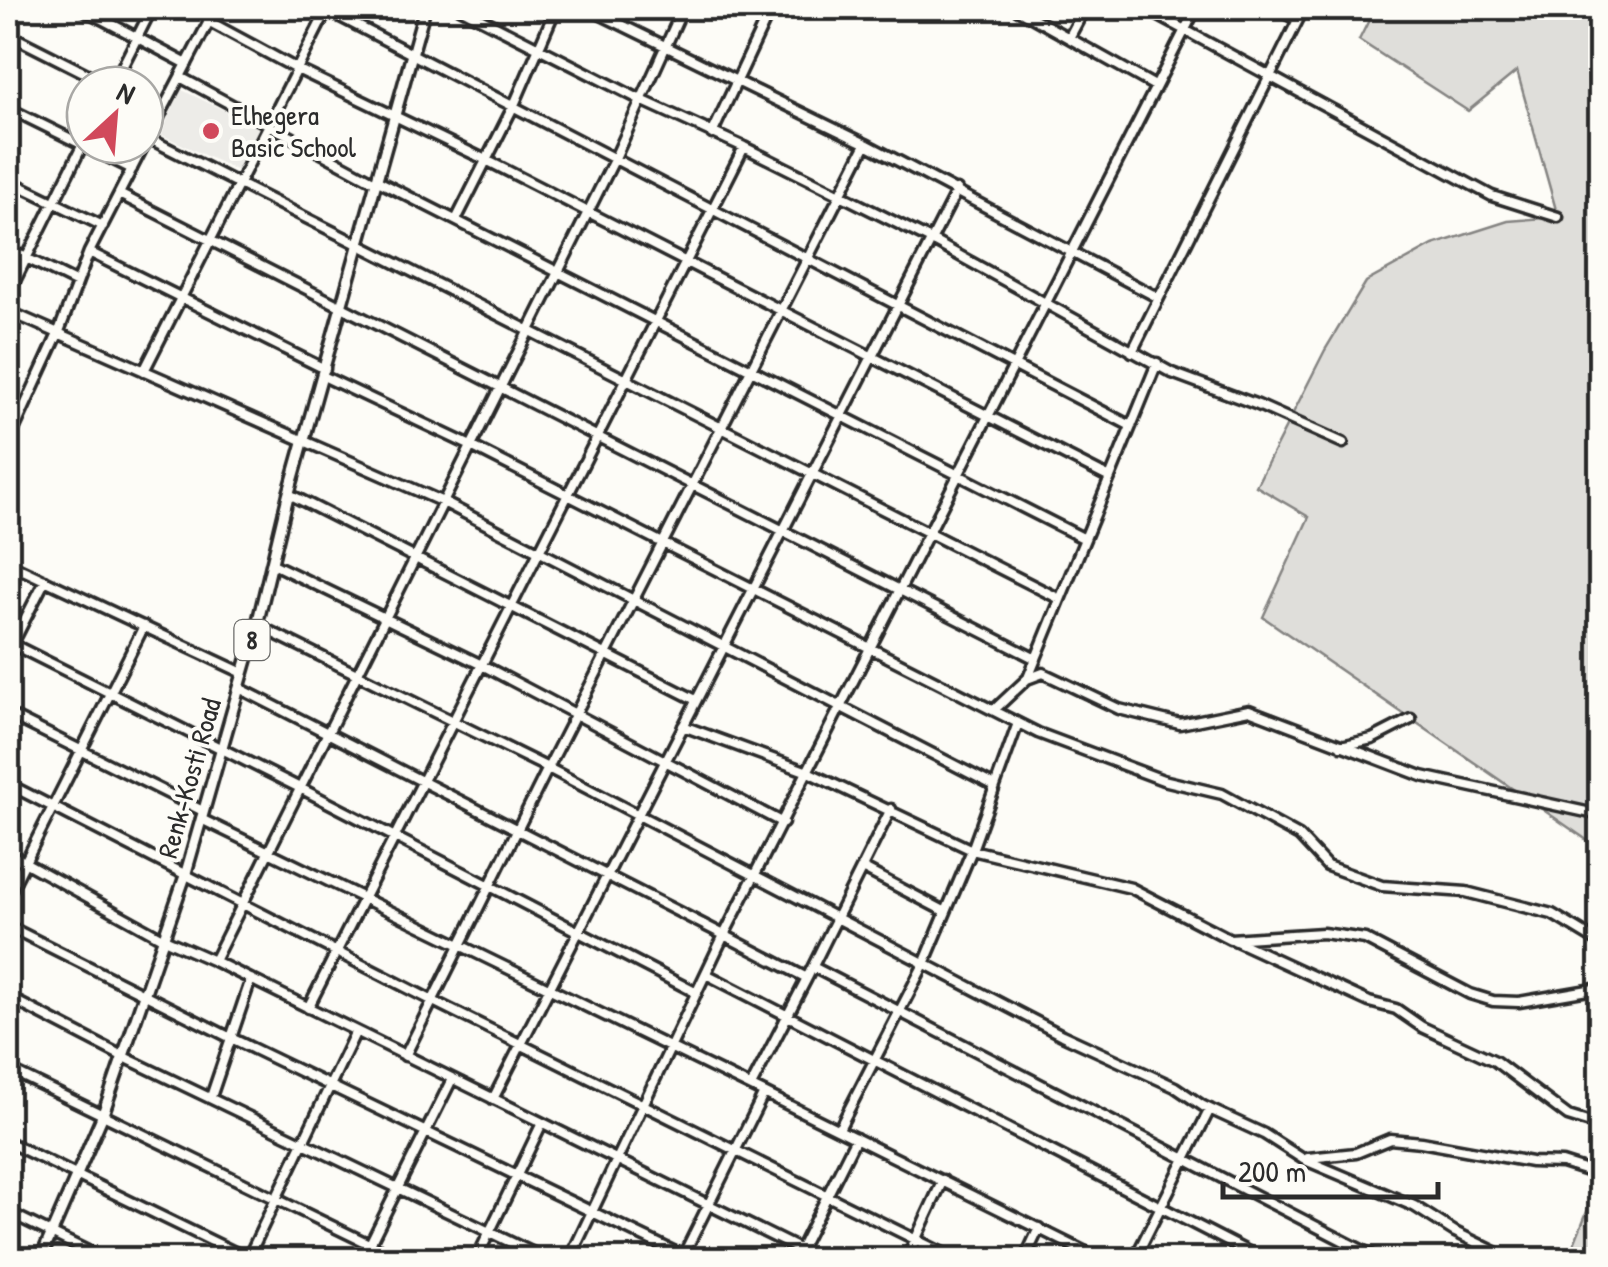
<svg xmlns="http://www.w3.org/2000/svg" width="1608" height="1267" font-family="'Patrick Hand',sans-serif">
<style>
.built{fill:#edece8}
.green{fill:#dfdeda;stroke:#858482;stroke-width:2.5}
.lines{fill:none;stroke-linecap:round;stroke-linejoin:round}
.minor-casing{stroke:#2b2b2b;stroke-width:15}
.major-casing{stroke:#2b2b2b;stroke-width:16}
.minor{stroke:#fdfcf7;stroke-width:8}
.major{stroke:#fdfcf7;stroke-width:9}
.poi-dot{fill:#d1495b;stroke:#fdfcf7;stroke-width:4}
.labels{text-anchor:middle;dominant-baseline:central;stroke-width:8;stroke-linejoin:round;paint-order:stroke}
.shield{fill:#fdfcf7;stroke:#6a6a68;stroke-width:2.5}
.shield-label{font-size:25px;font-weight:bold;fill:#2b2b2b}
.poi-label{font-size:28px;fill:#2b2b2b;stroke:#fdfcf7;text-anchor:start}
.street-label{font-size:28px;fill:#2b2b2b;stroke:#fdfcf7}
</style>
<rect width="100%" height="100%" fill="#fdfcf7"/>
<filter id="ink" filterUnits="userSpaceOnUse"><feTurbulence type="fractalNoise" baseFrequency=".01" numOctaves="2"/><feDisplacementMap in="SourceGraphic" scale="20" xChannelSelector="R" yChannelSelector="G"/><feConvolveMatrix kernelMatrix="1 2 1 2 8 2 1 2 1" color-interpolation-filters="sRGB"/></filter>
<g filter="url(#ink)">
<!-- built -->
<path class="built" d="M182,90L261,128L240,172L160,134Z"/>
<!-- green -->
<path class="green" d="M1375,8H1600V849L1263,617L1309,517L1256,486L1325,350L1366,282L1433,245L1508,221L1558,217L1517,71L1468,111L1359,40Z
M1600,1179V1259H1568Z"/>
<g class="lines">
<defs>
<path id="minor" d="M81,8L187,64
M323,8L1131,426
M460,8L639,99L744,147L931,240L1172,373L1258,405L1343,443
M587,8L866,144L1159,298
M1015,8L1155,86
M1144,8L1492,196L1558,217
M1275,8L1298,20
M8,20L14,8
M208,21L297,69L486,160L1110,478
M8,34L109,85
M1069,38L1085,8
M180,77L377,183
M113,85L152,8
M145,103L162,112
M8,108L132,169
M712,134L771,8
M148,138L1060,599
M147,140L216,8
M8,180L103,226
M378,181L1085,539
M119,194L1036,659
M457,218L514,105L556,8
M8,249L77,283
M89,252L325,369
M8,295L85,140
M8,311L443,502L995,786
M1132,352L1304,8
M144,371L328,8
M323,376L471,446L1038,733L1163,780L1222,794L1299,836L1327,866L1382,886L1466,892L1552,914L1600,943
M8,443L58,334L89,252L144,145
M289,494L696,700
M8,563L243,673
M273,564L482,665L783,823
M257,625L548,768L1062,1035L1175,1087L1203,1106L1264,1134L1303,1159L1414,1206L1455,1232L1512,1260
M8,642L300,788L697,993
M8,653L45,580
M1028,678L1157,363
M239,688L724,935L569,1260
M994,710L1027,679L1043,673L1119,709L1180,724L1249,710L1422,776L1600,815
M8,714L203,811
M683,726L808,772L972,850L1131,888L1230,939L1323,933L1365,939L1470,994L1493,1001L1519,1002L1600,988
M1341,746L1372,739L1411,719
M8,784L433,1001L957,1260
M891,809L807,978L724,935L1196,8
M201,819L764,1093L681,1260
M8,853L164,939L214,961L615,158L683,8
M862,868L946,912
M8,896L144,626
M8,926L231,1038L692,1260
M1234,940L1369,1002L1396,1009L1422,1027L1495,1061L1568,1116L1600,1126
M214,961L821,1260
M813,967L1381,1260
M706,974L1264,1260
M8,997L124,1057L548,1260
M308,1008L744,147
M405,1056L548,768L866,144
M8,1069L402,1260
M751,1086L807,978
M764,1093L1102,1260
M211,1097L251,979
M493,1099L957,190
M839,1129L924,964L972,850L1018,723
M8,1142L251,1260
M1308,1158L1356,1153L1390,1139L1421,1142L1531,1162L1562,1163L1600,1175
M8,1212L106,1260
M247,1260L356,1031
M362,1260L452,1079
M476,1260L542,1123
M795,1260L856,1138
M906,1260L943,1180
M1024,1260L1039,1228
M1134,1260L1210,1109"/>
<path id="major" d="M40,1260L102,1117L185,876L257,625L288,496L425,8"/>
</defs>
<!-- minor casing -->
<use href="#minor" class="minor-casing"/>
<!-- major casing -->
<use href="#major" class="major-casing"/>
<!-- minor -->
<use href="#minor" class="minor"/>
<!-- major -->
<use href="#major" class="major"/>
</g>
</g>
<!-- markers -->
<circle class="poi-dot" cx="211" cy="131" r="10"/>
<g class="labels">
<!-- shield labels -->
<rect class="shield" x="234.5" y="620" width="35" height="40" rx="8"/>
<g class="shield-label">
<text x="252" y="640">8</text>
</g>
<!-- poi labels -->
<g class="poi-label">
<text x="231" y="115">Elhegera<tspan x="231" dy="32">Basic School</tspan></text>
</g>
<!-- street labels -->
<g class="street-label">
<text transform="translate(189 778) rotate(-74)">Renk-Kosti Road</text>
</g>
</g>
<!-- margin -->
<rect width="1608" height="1267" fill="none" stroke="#fdfcf7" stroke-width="40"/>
<rect x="20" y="20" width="1568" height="1227" fill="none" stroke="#2b2b2b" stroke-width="4" filter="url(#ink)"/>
<!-- north arrow -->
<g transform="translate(115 115) rotate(26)"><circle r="48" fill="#fdfcf7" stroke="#a9a8a5" stroke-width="2.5"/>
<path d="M0-8L18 38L0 25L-18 38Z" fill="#d1495b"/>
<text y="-15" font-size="28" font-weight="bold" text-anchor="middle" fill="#2b2b2b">N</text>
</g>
<!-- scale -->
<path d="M1223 1182v15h215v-15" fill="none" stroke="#2b2b2b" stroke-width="5"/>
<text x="1238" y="1182" font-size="30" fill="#2b2b2b" stroke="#fdfcf7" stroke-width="8" paint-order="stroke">200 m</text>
</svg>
